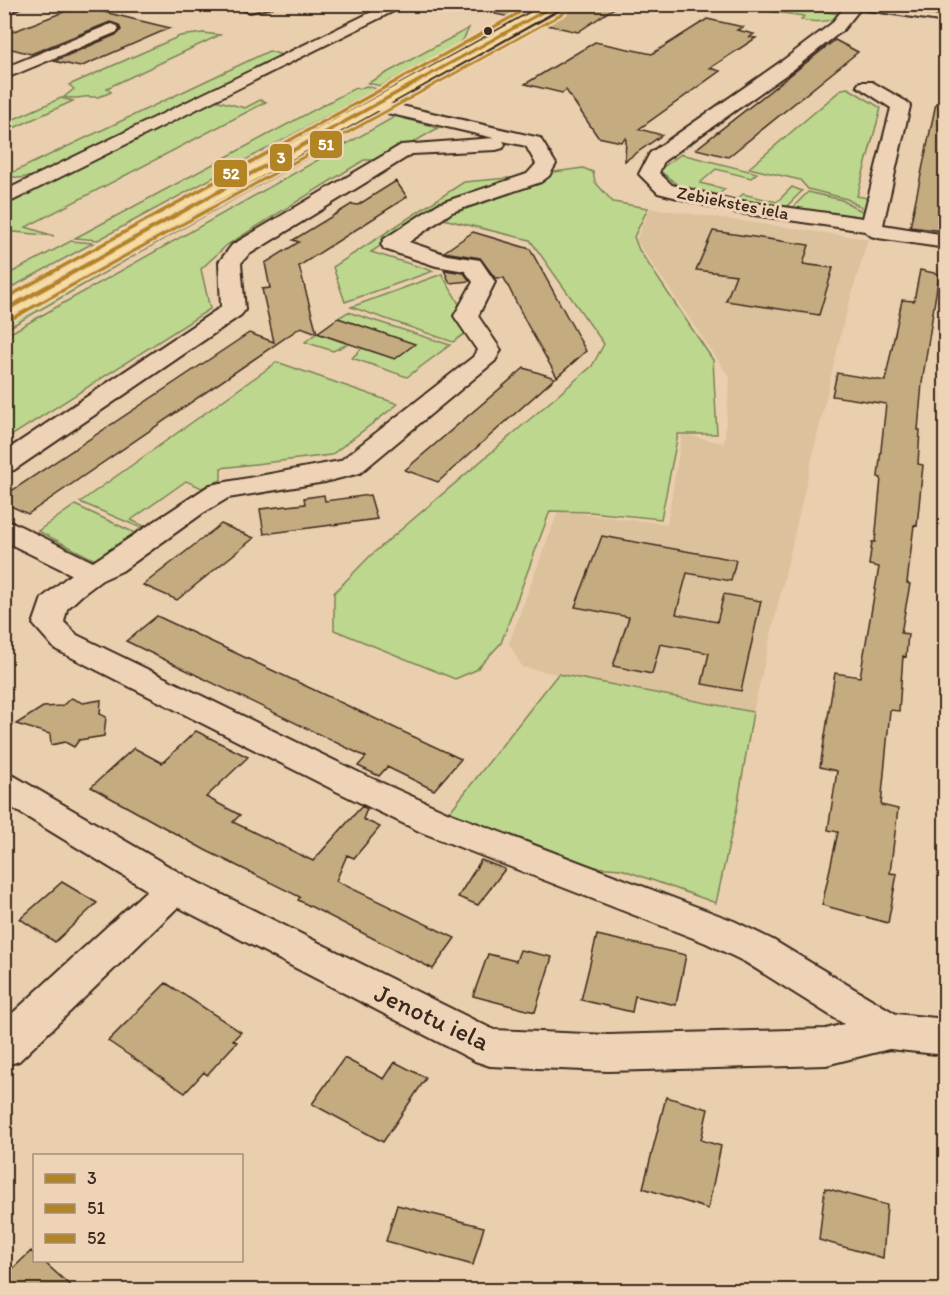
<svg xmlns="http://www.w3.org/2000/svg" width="950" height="1295" font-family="Itim,sans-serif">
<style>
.built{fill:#dcc19d}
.green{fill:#bdd78e;stroke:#7c8056;stroke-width:1.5}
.building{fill:#c5ab80;stroke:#3b2a1e;stroke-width:1.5}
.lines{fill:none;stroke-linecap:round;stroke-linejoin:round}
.minor-casing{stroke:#3b2a1e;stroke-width:4}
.major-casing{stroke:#3b2a1e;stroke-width:5}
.minor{fill:#efd3b6;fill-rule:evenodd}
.major{fill:#fadf96;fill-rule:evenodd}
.bus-1-casing{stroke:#efd3b6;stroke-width:4}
.bus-2-casing{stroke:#efd3b6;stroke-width:4}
.bus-3-casing{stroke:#efd3b6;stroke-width:4}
.bus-1{fill:#b38424;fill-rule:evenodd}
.bus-2{fill:#b38424;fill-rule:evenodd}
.bus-3{fill:#b38424;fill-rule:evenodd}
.bus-dot{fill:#3b2a1e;stroke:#efd3b6;stroke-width:2}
.labels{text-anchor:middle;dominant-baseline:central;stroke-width:6;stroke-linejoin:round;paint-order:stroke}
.far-street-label{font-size:18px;fill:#3b2a1e;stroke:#efd3b6}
.near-street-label{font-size:26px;fill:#3b2a1e;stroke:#efd3b6}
.line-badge{stroke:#efd3b6;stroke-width:2}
.badge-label{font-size:16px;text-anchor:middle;font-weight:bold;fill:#fff}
</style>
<rect width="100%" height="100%" fill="#eacfae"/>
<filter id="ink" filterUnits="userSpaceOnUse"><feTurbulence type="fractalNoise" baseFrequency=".0167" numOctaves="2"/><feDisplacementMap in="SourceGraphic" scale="12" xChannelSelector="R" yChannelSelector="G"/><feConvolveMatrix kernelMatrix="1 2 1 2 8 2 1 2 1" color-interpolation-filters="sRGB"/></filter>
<g filter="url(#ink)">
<!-- built -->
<path class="built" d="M650,208L868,239L844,321L753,712L522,667L509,643L558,511L667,524L682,434L724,443L730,378L636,240Z"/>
<!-- green -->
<path class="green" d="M764,4L841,14C829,24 815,22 801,20L804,16L723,5L719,8L699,5Z
M469,28L463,40L454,47L381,86L368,83Z
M203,33L220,35L107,88L111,92C94,100 94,96 84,97C76,98 73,99 64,97L74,89L69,85L180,36Z
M269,51L282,55L37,176L18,178L7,175Z
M366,86L377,89L98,240L75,238L355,88L359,89Z
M848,88L881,108L857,196L872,199L869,212L847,199L808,189L800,180L749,168L842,89Z
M61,98L73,101L5,132V123Z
M215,100L245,108L260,100L266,102L26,227L54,236L5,231V205Z
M387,113L139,253L135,251L380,114Z
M396,116L438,128L383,160H364L227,245L201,269L210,309L5,440V336Z
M681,154L757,173L751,178L716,169L700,183L725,189L718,195L679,186L659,170Z
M583,168L593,172L595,182L613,202L648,208L634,237L639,250L713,360L717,434H678L661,519L590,512L550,511L501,643L476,670L455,679L334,630V593L370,556L592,366L604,344L530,240L439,218L547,173Z
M531,176L436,209L371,252L433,271L345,302L333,267L464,182Z
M792,187L802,191L786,207L737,199L743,194L777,202Z
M808,192L842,200L867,214L866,219L791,209Z
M71,241L93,243L5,291V276Z
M130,254L135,255L5,330V324Z
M442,274L460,306L467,332L453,342L351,307Z
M348,312L450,345L407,377L352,358L362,348L395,359L414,344L338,318Z
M317,333L348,344L333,351L305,342Z
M277,362L398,404L331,455L221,468V480L202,488L186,481L131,520L144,526L141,528L80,502Z
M75,505L135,533L99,562L38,531Z
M558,674L753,712L737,808L716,903L621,869L592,867L448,814Z"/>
<!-- building -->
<path class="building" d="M496,4H540L515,18L495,14Z
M569,4H620L578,32L538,23Z
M79,6L170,28L80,67L54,61L118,34L121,30L119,25L110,22L31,54L4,47V35Z
M707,19L743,27L737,30L754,34L750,37L756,38L710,68L720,71L639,129L662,135L625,161L626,138L621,142L598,137L566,90L562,93L525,84L595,42L652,54Z
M835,40L858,52L728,157L696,149Z
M936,103L945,104V216L943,231L910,227Z
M396,181L407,197L299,266L317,333L301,327L28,514L4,503V496L249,333L274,342L262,289L270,288L265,263L299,242L293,240L352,204L358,205Z
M713,231L809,245L803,264L833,268L819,315L726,301L736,275L696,270Z
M473,232L530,249L586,351L557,377L527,324L504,278H495L480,258L444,252Z
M444,270L464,273L470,281L450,283Z
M920,270L939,274L922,383L918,430H920L918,464L923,465L917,526L914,525L907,583L910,584L901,633L908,634L906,657L903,656L899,711L890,710L881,805L898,809L890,873L897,874L888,923L822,905L838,832L828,830L837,771L820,767L835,673L860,677L879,567L869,565L872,542H875L881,478L878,477L886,404L832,396L837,373L885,381L902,300L914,301Z
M338,318L415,344L395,359L317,333Z
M524,368L555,378L438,482L405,470Z
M324,495L325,501L370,495L377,519L264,534L260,509L305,504L304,498Z
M221,524L254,538L177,600L143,585Z
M602,536L736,560L731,581L687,573L676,614L717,622L724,594L761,601L741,691L702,684L709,653L660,644L652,674L613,666L629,617L575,607Z
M157,616L461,759L434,790L387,767L379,776L358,766L366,757L126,641Z
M71,698L83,703L101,700L100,714L106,717L104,736L79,740L74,747L65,742L51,745L50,734L16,724L43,707L62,706Z
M196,731L248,757L206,797L240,815L233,822L313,861L362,806L367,809L363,819L380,827L354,858L347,855L336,881L455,938L433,969L298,900L300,897L205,850L91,787L134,748L162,763Z
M481,860L505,869L478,905L458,897Z
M62,882L97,903L55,942L20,919Z
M597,935L686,955L676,1005L635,996L632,1012L581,1000Z
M520,950L552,957L535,1012L473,996L488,954L516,961Z
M166,983L241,1032L233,1040L237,1042L215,1066L207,1075L204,1072L185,1093L108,1041Z
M344,1058L384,1079L395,1062L426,1078L383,1142L312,1104Z
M666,1097L708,1109L701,1140L721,1146L708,1209L643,1188Z
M825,1188L887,1205L883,1258L819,1240Z
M397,1205L484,1227L473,1265L386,1241Z
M31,1251L34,1254V1260H42L75,1290H4V1277Z"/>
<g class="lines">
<defs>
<path id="minor" d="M4,4H26L4,15Z
M244,4H274L272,7L250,12L244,10L242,7Z
M388,4H408L4,205V191Z
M847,4H893L946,12V22L860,9L843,30L794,69L664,161L659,173L672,185L733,200L863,218L891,108L857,86L860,82H872L907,102L910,106L883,225L946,235V248L878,238L871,236L865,231L733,212L658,193L639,174L650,153L782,61L831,24Z
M111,24L117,26L119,29L117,32L4,79V68Z
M376,100L540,138L556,164L549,176L541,182L452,212L409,242L447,255L480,260L495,282L478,316L501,350L495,361L360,473L325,482L228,498L203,513L122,571L102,580L82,595L67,609L64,622L77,635L362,774L447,812L734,921L773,940L896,1014L946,1019V1055L889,1049L826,1065L608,1071L490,1066L475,1061L178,907L19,1061L4,1066V1021L147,890L4,803V773L16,777L187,877L494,1030L608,1035L826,1029L844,1024L745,962L706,943L421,832L338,792L55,649L33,624L42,598L71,574L4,541V520L14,523L93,562L210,485L340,461L473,357L477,350L454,316L473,282L465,271L436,266L384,249L381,244L384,239L438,204L527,174L536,164L526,146L503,141L505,144L503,148L496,150L412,154L248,255L241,263L245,310L241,315L14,470L4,472V452L221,307L219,262L232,245L401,145L494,138L370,109L367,105L370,101Z"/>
<path id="major" d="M546,4H567L13,316L4,318V301Z"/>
</defs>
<!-- minor casing -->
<use href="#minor" class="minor-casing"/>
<!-- major casing -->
<use href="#major" class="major-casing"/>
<!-- minor -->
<use href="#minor" class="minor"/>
<!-- major -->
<use href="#major" class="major"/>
<defs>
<path id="bus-1" d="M554,4H560L4,313V308Z
M871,4L946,16V18L858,4Z"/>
<path id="bus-2" d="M563,12L566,13L11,321H7L6,320Z"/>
<path id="bus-3" d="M532,4H538L4,301V297Z"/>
</defs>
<!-- bus-1 casing -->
<use href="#bus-1" class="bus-1-casing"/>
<!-- bus-2 casing -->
<use href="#bus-2" class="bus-2-casing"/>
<!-- bus-3 casing -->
<use href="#bus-3" class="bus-3-casing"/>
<!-- bus-1 -->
<use href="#bus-1" class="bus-1"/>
<!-- bus-2 -->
<use href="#bus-2" class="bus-2"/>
<!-- bus-3 -->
<use href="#bus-3" class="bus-3"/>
</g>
</g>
<!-- markers -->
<circle class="bus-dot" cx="488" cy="31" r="5"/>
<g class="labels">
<!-- far-street labels -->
<g class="far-street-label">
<text transform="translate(733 203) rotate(11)">Zebiekstes iela</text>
</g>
<!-- near-street labels -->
<g class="near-street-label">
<text transform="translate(432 1017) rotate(25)">Jenotu iela</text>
</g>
</g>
<g class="line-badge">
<rect x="309" y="130" width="34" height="29" rx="6" fill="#b38424"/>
<rect x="269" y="143" width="24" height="29" rx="6" fill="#b38424"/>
<rect x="213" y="159" width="35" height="29" rx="6" fill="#b38424"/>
</g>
<g class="badge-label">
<text x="326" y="150">51</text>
<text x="281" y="163">3</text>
<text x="231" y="179">52</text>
</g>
<!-- margin -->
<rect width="950" height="1295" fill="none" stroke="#efd3b6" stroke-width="24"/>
<rect x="12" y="12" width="926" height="1271" fill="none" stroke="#3b2a1e" stroke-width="2" filter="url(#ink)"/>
<!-- legend -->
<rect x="33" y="1154" width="210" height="108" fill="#efd3b6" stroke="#a78f79" stroke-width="1.5"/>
<rect x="45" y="1174" width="30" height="9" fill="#b38424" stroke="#a78f79" stroke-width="1.5"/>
<text x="87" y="1184" font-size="18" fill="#3b2a1e">3</text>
<rect x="45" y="1204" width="30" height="9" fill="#b38424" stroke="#a78f79" stroke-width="1.5"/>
<text x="87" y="1214" font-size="18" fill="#3b2a1e">51</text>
<rect x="45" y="1234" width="30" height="9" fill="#b38424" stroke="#a78f79" stroke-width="1.5"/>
<text x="87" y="1244" font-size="18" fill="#3b2a1e">52</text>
</svg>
